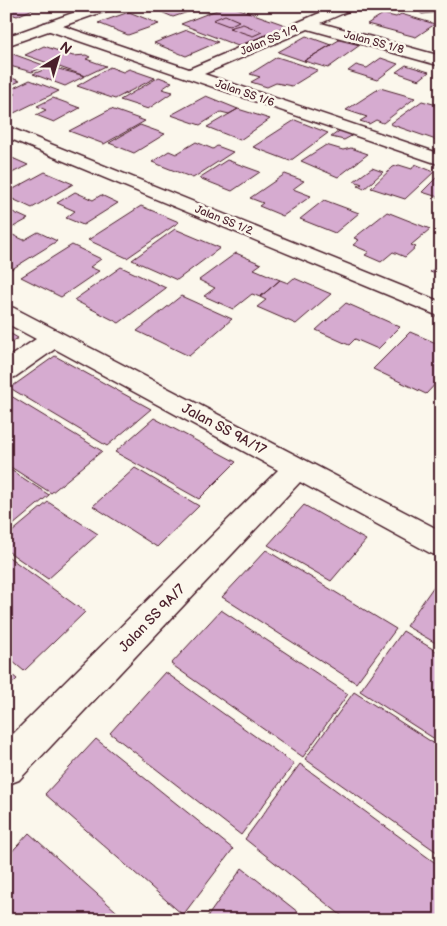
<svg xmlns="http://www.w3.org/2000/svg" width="447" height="926" font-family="'Balsamiq Sans',sans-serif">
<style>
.building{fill:#d6abd0;stroke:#4a1f2b}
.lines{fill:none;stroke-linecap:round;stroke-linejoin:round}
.minor-casing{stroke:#4a1f2b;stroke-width:3}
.tertiary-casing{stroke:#4a1f2b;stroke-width:3}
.minor{fill:#fbf7ec;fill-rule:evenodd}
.tertiary{fill:#fbf7ec;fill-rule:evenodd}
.labels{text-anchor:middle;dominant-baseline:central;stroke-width:5;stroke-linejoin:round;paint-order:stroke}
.far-street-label{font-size:11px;fill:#4a1f2b;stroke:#fbf7ec}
.street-label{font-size:14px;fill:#4a1f2b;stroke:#fbf7ec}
</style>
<rect width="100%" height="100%" fill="#fbf7ec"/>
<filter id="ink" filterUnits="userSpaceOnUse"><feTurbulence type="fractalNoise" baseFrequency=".02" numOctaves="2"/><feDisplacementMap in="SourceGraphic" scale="10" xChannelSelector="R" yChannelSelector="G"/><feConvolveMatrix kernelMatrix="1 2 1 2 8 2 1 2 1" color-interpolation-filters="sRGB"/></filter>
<g filter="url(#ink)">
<!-- building -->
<path class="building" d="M6,6H24L33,9L17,16L11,14L6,15Z
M143,6H170L155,12L141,7Z
M172,6H206L173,17L159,11Z
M227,6H231L288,26L238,46L181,24Z
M411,6H441V12L422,14Z
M129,12L159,24L128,35L98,23Z
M383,14L396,17L401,14L435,24L416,37L367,24Z
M225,15L239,21L229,26L213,20Z
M243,24L262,32L253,36L229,28Z
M187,30L218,42L186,56L154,43Z
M306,36L331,45L304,61L278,52Z
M339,40L360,45L328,68L304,61Z
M44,46L73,56L86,55L90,57L86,59L106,66L85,76L25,55Z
M10,53L46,66L32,72L6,65V54Z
M277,57L318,70L292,86L276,83L267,87L251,82L260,77L250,74Z
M381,58L398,64L377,80L348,71L356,65L367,68Z
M406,65L429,72L419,80L396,72Z
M51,67L85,76L65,86L33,74Z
M110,67L123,72L129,69L155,78L115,99L77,86Z
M6,76L20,81L6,87Z
M159,77L172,82L162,89L173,92L148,109L120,100Z
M30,80L59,91L12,114L6,111V106L11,104L6,102V98L16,94L7,91Z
M380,88L415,98L383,123L376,120L369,124L360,121L367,117L346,110Z
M206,96L238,109L229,114L221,112L200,125L171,115Z
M53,98L80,108L54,122L36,115L46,110L37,106Z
M422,101L441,106V135L436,140L390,124Z
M111,109L145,121L104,144L69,131Z
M238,109L270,119L240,140L207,127Z
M295,120L328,133L290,161L253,147Z
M140,125L165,134L134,153L109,143Z
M342,129L355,134L344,140L331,137Z
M196,142L213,149L217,146L233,152L193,178L152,162L169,151L176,154Z
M326,145L343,150L351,148L368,154L338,177L301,161Z
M10,157L28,165L6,176V159Z
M227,160L260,172L232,191L199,178Z
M415,164L434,172L405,199L371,188L393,167L399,165L412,169Z
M372,168L383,172L364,189L358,186L362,184L354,181Z
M45,172L73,184L32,208L6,196V193Z
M441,173V198L422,192Z
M285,174L304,181L293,189L311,196L283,216L259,206L263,203L250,198Z
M75,192L93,200L101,195L118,203L83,225L66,218L75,211L57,203Z
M324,200L359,213L335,233L300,219Z
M141,206L179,222L127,258L88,240Z
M6,209L28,219L6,231Z
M387,212L430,229L411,245L416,247L405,257L393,252L381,262L365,255L369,252L353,245L359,240L354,238Z
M175,229L220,248L177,280L132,260Z
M6,232L24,240L38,232L57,241L12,269L6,266Z
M72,245L101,259L90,267L99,271L61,297L21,277Z
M236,253L261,264L254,269L280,280L260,297L252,294L233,309L204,296L215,288L199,280Z
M441,262V276L430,272Z
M121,267L166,288L119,323L74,300Z
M294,278L331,294L296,324L257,307L266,300L260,297L280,280L288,283Z
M181,296L232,319L189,356L137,331Z
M346,303L400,327L378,349L355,339L349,345L316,330Z
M6,331L18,338L6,346Z
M410,332L441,345V378L426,394L373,369Z
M55,356L151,409L107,446L10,388Z
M6,393L102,451L51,493L6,464Z
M154,418L236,462L199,499L115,452Z
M6,467L49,495L6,531Z
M135,468L199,506L157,547L93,506Z
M48,502L98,534L48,579L6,550V537Z
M304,505L366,540L331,581L268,545Z
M266,550L396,629L356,683L222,597Z
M6,555L85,612L24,671L6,656Z
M441,576V646L406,626Z
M221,610L348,694L303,757L171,664Z
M403,631L441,654V743L360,691Z
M6,670L17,679L6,690Z
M165,672L294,764L241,835L110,733Z
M354,692L441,748V855L305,759Z
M96,739L233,849L183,915L45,794Z
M300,764L441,867V920H347L245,839Z
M29,833L126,920H6V858Z
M242,868L308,920H205Z"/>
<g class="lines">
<defs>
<path id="minor" d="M336,6H355L353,9L321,23L441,56V66L308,29L204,74L441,154V165L44,29L42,26L44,23H54L189,69Z
M6,126L441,302V317L6,137Z
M6,306L14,308L62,333L441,531V557L430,553L300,482L19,780L6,785V741L278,470L55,349L15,377L6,379V359L36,339L6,323Z"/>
<path id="tertiary" d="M92,6H113L111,9L6,46V37Z"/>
</defs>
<!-- minor casing -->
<use href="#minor" class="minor-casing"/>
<!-- tertiary casing -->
<use href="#tertiary" class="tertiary-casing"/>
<!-- minor -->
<use href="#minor" class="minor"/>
<!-- tertiary -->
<use href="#tertiary" class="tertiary"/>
</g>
</g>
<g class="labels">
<!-- far-street labels -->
<g class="far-street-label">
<text transform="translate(269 40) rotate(-23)">Jalan SS 1/9</text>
<text transform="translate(374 42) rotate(15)">Jalan SS 1/8</text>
<text transform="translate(245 93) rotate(19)">Jalan SS 1/6</text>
<text transform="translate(224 220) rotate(22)">Jalan SS 1/2</text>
</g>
<!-- street labels -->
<g class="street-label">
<text transform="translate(224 429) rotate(28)">Jalan SS 9A/17</text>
<text transform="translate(152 618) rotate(-46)">Jalan SS 9A/7</text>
</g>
</g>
<!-- margin -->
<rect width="447" height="926" fill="none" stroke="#fbf7ec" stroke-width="25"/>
<rect x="12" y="12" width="422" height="901" fill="none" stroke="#4a1f2b" stroke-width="2" filter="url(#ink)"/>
<!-- north arrow -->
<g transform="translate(58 58) rotate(38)" stroke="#fbf7ec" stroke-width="4" paint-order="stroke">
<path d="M0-4L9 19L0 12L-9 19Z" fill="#4a1f2b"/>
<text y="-8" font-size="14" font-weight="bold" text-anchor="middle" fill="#4a1f2b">N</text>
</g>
</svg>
